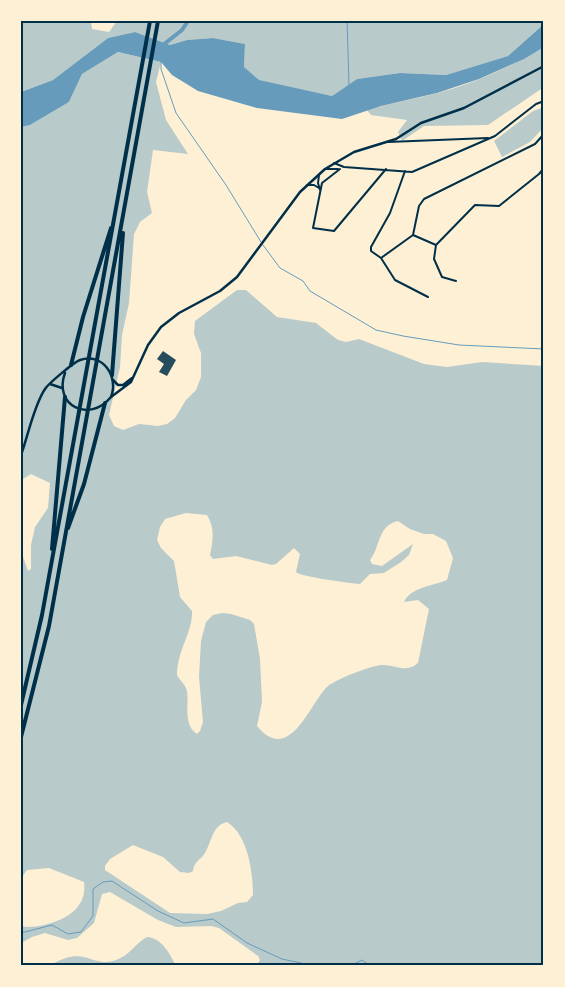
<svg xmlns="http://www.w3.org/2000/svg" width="565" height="987" font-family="Helvetica,sans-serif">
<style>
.green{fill:#b9caca;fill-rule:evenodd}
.water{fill:#669bbc}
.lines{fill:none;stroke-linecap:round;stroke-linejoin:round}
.stream{stroke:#669bbc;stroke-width:1}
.canal{stroke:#669bbc;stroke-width:4}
.building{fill:#264d5e}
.minor{stroke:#003049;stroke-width:2}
.tertiary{stroke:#003049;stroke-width:2.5}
.secondary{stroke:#003049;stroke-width:2.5}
.motorway{stroke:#003049;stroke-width:4}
.neatline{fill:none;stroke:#003049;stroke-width:2}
</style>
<rect width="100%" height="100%" fill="#fdf0d5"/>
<!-- green -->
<path class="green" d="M21,21H91L92,29L109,32L117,21L139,23L140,21H544V24L508,56L446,75L400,73L357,79L332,96L259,81L244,67L245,44L213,38L187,40L170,45L135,32L108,38L53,80L21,92Z
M544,47V87L488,125L424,126L402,141L398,132L407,120L371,115L367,110C389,103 412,100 434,94C472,84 511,67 544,47Z
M118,52L161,62L156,82L166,120L188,154L153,150L147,192L152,213L140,222L134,234L129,303L122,335L120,367L109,415L114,426L123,430L139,424L158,426L167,424L175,418L186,400L196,390L201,377V353L194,334L195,321L237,290H246L277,317L316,323L338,340L346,342L359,339L424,364L447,367L482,362L544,366V966H256L260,960L258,956L219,928L211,926L176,927L158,920L110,892L102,894L94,923L77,938L68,940L45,933L32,937L21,943V926C37,930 70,920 79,905C84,898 85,891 84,882L49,868L27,870L22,877L21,887V551L28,571L31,569V545L35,527L48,508L50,483L31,474L23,479L21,486V127L30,125L69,102L82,74ZM186,513L207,515C215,528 213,541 210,555L213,559L236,556L272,565L276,564L294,548L300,554L296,572C301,577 350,583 360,584L370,574L384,573L401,562L409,555L413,544L382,566L372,564L370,560C381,546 377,526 398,521L410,529L424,534H433L446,541L453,558L447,580C433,586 411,587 404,602L418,600L429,609L418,663C406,674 395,664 381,665C370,666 337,679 328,686C310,702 290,766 257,726L262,702L260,659L254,624L250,620L231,614L222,613L213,615L206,622L201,641L199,677L203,722L200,731L197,734C183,725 189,705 187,692C187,686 180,681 177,675C177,650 193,632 192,611L180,597L174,561L161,548L157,540L160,527L165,519ZM227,822C248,835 253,872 253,895L247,902L238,903L221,911L207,914L170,913L105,870V866L110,859L133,845L163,857L180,872L189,873L193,871C194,860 202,860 206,851C212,840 213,825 227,822Z
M544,107V127L530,142L502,157L494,141L533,111Z
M147,937C162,938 170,954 176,966H49C87,943 90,969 116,960C129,956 136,943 147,937Z"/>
<!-- water -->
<path class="water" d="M544,24V47L524,59L479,79L437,93L381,106L342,119L257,108L198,91L172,75L161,62L118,52L82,74L69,102L30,125L21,127V92L53,80L108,38L135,32L170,45L187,40L213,38L245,44L244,67L259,80L332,96L357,79L400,73L446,75L508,56Z"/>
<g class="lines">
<!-- stream -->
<path class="stream" d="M347,21L349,85
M161,61V69L176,113L226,185L261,242
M263,245L280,268L303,281L310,291L376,330L403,336L459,345L544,349
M21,933L52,925L68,934L81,932L93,916V889L103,882L112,881L158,911L184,923L213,919L247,943L282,959L315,966
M350,966L362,960L370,966"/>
<!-- canal -->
<path class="canal" d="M163,45L182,30L188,21"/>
</g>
<!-- building -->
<path class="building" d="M163,351L176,360L167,376L159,372L164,364L157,359Z"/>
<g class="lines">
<!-- minor -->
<path class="minor" d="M388,142L488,138
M334,163L344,167L412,172L495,136L536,104L544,101
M325,169H338
M340,169L322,183L313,228L334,231L386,169
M405,171L390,213L371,247V251L381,258L395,280L428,297
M319,175L318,183L320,190
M307,185H314L319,188
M413,235L419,206L424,199L535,144L544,134
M381,258L413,235L436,245
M456,281L442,277L434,259L436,245L475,205L499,206L539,174L544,168"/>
<!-- tertiary -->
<path class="tertiary" d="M113,380L118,385H123L132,378
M111,397L131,382L148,345L161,327L179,313L220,291L237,277L300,192L325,169L354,152L396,139L421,123L464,108L544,66"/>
<!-- secondary -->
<path class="secondary" d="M50,384L62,388
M21,455C28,436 34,405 45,389C48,384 74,362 80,360C103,352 119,377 111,397C89,424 53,405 65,373"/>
<!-- motorway -->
<path class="motorway" d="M71,365L83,317L111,228
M112,375L123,233
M68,528L84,484L105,403
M52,549L65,397
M21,705L42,615L150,21
M21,737L49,626L158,21"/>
</g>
<!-- border -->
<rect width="565" height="987" fill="none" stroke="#fdf0d5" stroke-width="45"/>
<rect x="22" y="22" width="520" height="942" class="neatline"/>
</svg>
